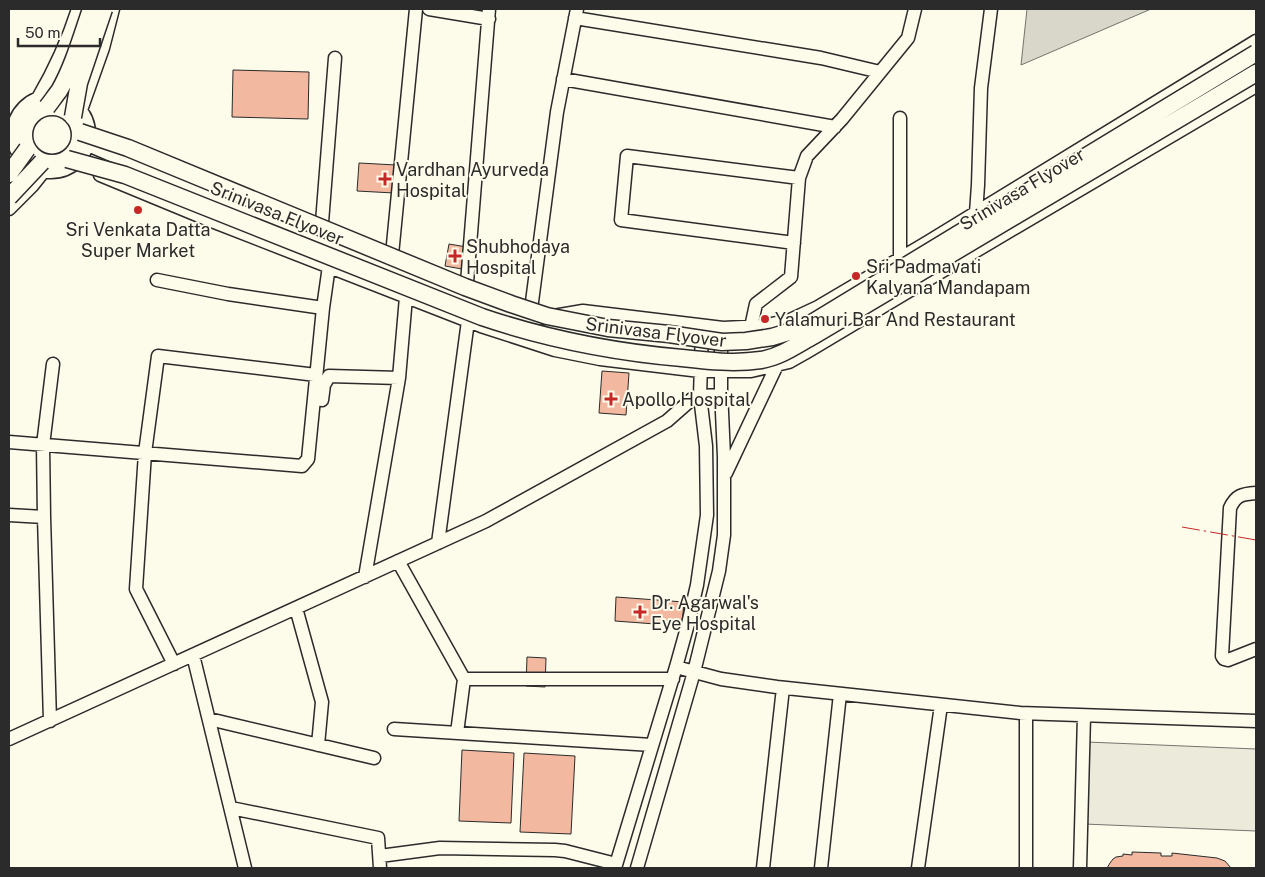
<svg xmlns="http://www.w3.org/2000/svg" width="1265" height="877" font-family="'Public Sans',sans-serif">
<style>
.green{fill:#ecebdb;stroke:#74746e}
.water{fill:#d8d7c9;stroke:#74746e}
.building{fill:#f2b8a0;stroke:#2b2b2b}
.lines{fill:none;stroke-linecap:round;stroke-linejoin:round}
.minor-casing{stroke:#2b2b2b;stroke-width:15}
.major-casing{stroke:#2b2b2b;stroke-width:19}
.minor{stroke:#fdfbea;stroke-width:12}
.major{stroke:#fdfbea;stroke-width:16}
.major-bridge-casing{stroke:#2b2b2b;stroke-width:19;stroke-linecap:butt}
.major-bridge{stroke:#fdfbea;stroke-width:16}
.power{stroke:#c62828;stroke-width:1;stroke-dasharray:18 4 2.5 4;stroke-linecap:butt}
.poi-dot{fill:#c62828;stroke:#fdfbea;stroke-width:2}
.labels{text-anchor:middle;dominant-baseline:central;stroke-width:4;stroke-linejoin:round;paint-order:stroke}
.poi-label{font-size:18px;fill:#2b2b2b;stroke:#fdfbea;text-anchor:start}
.street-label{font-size:18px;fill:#2b2b2b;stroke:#fdfbea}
</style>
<rect width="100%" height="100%" fill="#fdfbea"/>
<!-- green -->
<path class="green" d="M1087,742L1256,749V831L1084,824Z"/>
<!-- water -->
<path class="water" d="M1027,9H1151L1021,65Z"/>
<!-- building -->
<path class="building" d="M233,70L309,72L308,119L232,117Z
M359,163L396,165L394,193L357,191Z
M449,244L467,247L462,269L445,266Z
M602,371L629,373L626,415L599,413Z
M616,597L684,602L682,626L615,621Z
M527,657L546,658L545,687L526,686Z
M462,750L514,753L511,823L459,821Z
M524,753L575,756L571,834L520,832Z
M1132,852L1161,853V856H1172V853L1217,858L1225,861L1231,868H1107L1110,863L1113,859L1116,857L1123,856V854L1132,855Z"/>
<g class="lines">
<defs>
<path id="minor" d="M429,9L489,19
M575,18L821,58L880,72
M563,79L835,127
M13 134a38 38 0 1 1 76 0a38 38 0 1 1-76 0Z
M38,98C55,69 68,40 78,9
M81,110L103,48L113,9
M900,118V258
M88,145L146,170L512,315L530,320L583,311L723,328L763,326L790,320L818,307L928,242L1256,41
M100,175L209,220L481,326L555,350L600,359L700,371H751L789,362L805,353L1001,236L1256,86
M9,209L32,186L44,171
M976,213L978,185L981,88L991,9
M321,235L335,58
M794,243L621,220L627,156L799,178
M391,265L416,9
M157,280L228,294L323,308
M466,295L489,9
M530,317L557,112L577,9
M751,327L756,304L791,277L799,178L807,156L842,119L908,38L915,9
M322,400L324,385L329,376L399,378
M9,442L302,466L308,459L323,308L329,266
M726,473L777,365
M1256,493C1242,494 1236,495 1230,508L1222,656L1224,659L1228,660L1256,649
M9,515L44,517L43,445L53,364
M44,517L50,721
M438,543L468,321
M398,561L464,679H673
M365,577L399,378L406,297
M296,608L322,702L318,745
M193,655L245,868
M174,664L136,589L145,453L158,356L316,375
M676,667L721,679L777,687L1020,713L1256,721
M1026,714V868
M209,719L374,758
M394,729L652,745
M457,733L464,679
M9,739L486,521L667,421L692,399L700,396L721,395
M231,808L378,838L380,868
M380,856L440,848L555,850L565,851L616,864
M615,868L676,667L688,624L697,585L707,515L706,446L700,396L702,331
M637,868L694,672L719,571L724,535V457L721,390V335
M763,868L783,688
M821,868L840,694
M918,868L941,705
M1080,868L1084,716"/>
<path id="major" d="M24 135a28 28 0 1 1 56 0a28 28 0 1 1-56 0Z"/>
</defs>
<!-- minor casing -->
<use href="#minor" class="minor-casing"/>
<!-- major casing -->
<use href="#major" class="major-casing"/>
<!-- minor -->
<use href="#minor" class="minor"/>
<!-- major -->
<use href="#major" class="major"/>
<defs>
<path id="major-bridge" d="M47,107C51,102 55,96 59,91C73,67 82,35 91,9
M73,117L79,83L104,9
M80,132L128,148L465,287L511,304L547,316L608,328L669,334L722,342L746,341L772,337L805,327L1256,53
M67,159L125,175L482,317C547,339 613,352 682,358C708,361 735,364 761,360C780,357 797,345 813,336L1256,73
M9,174L27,149
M9,197L42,162"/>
</defs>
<!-- major-bridge casing -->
<use href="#major-bridge" class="major-bridge-casing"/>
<!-- major-bridge -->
<use href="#major-bridge" class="major-bridge"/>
<!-- power -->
<path class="power" d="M1182,527L1256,540"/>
</g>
<!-- markers -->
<g class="poi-dot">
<path d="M382.5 171.5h5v5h5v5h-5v5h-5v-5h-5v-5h5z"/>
<circle cx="138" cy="210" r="5"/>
<path d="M452.5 248.5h5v5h5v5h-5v5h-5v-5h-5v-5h5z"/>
<circle cx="856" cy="276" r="5"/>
<circle cx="765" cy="319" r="5"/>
<path d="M608.5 391.5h5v5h5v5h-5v5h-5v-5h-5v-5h5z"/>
<path d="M637.5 604.5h5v5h5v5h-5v5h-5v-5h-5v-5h5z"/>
</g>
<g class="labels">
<!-- poi labels -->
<g class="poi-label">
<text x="396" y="169">Vardhan Ayurveda<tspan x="396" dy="21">Hospital</tspan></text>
<text x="138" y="229" text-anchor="middle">Sri Venkata Datta<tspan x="138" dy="21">Super Market</tspan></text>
<text x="466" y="246">Shubhodaya<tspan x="466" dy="21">Hospital</tspan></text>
<text x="866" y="266">Sri Padmavati<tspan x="866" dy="21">Kalyana Mandapam</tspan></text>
<text x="775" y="319">Yalamuri Bar And Restaurant</text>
<text x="622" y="399">Apollo Hospital</text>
<text x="651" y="602">Dr. Agarwal's<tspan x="651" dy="21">Eye Hospital</tspan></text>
</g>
<!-- street labels -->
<g class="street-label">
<text transform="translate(1022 189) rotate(-31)">Srinivasa Flyover</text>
<text transform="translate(277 213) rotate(22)">Srinivasa Flyover</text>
<text transform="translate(656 332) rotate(7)">Srinivasa Flyover</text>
</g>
</g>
<!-- border -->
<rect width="1265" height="877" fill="none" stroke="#2b2b2b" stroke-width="20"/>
<!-- scale -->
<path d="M18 38v8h82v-8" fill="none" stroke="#2b2b2b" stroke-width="2.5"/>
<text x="25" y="38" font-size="15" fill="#2b2b2b" stroke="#fdfbea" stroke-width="4" paint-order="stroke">50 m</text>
</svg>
